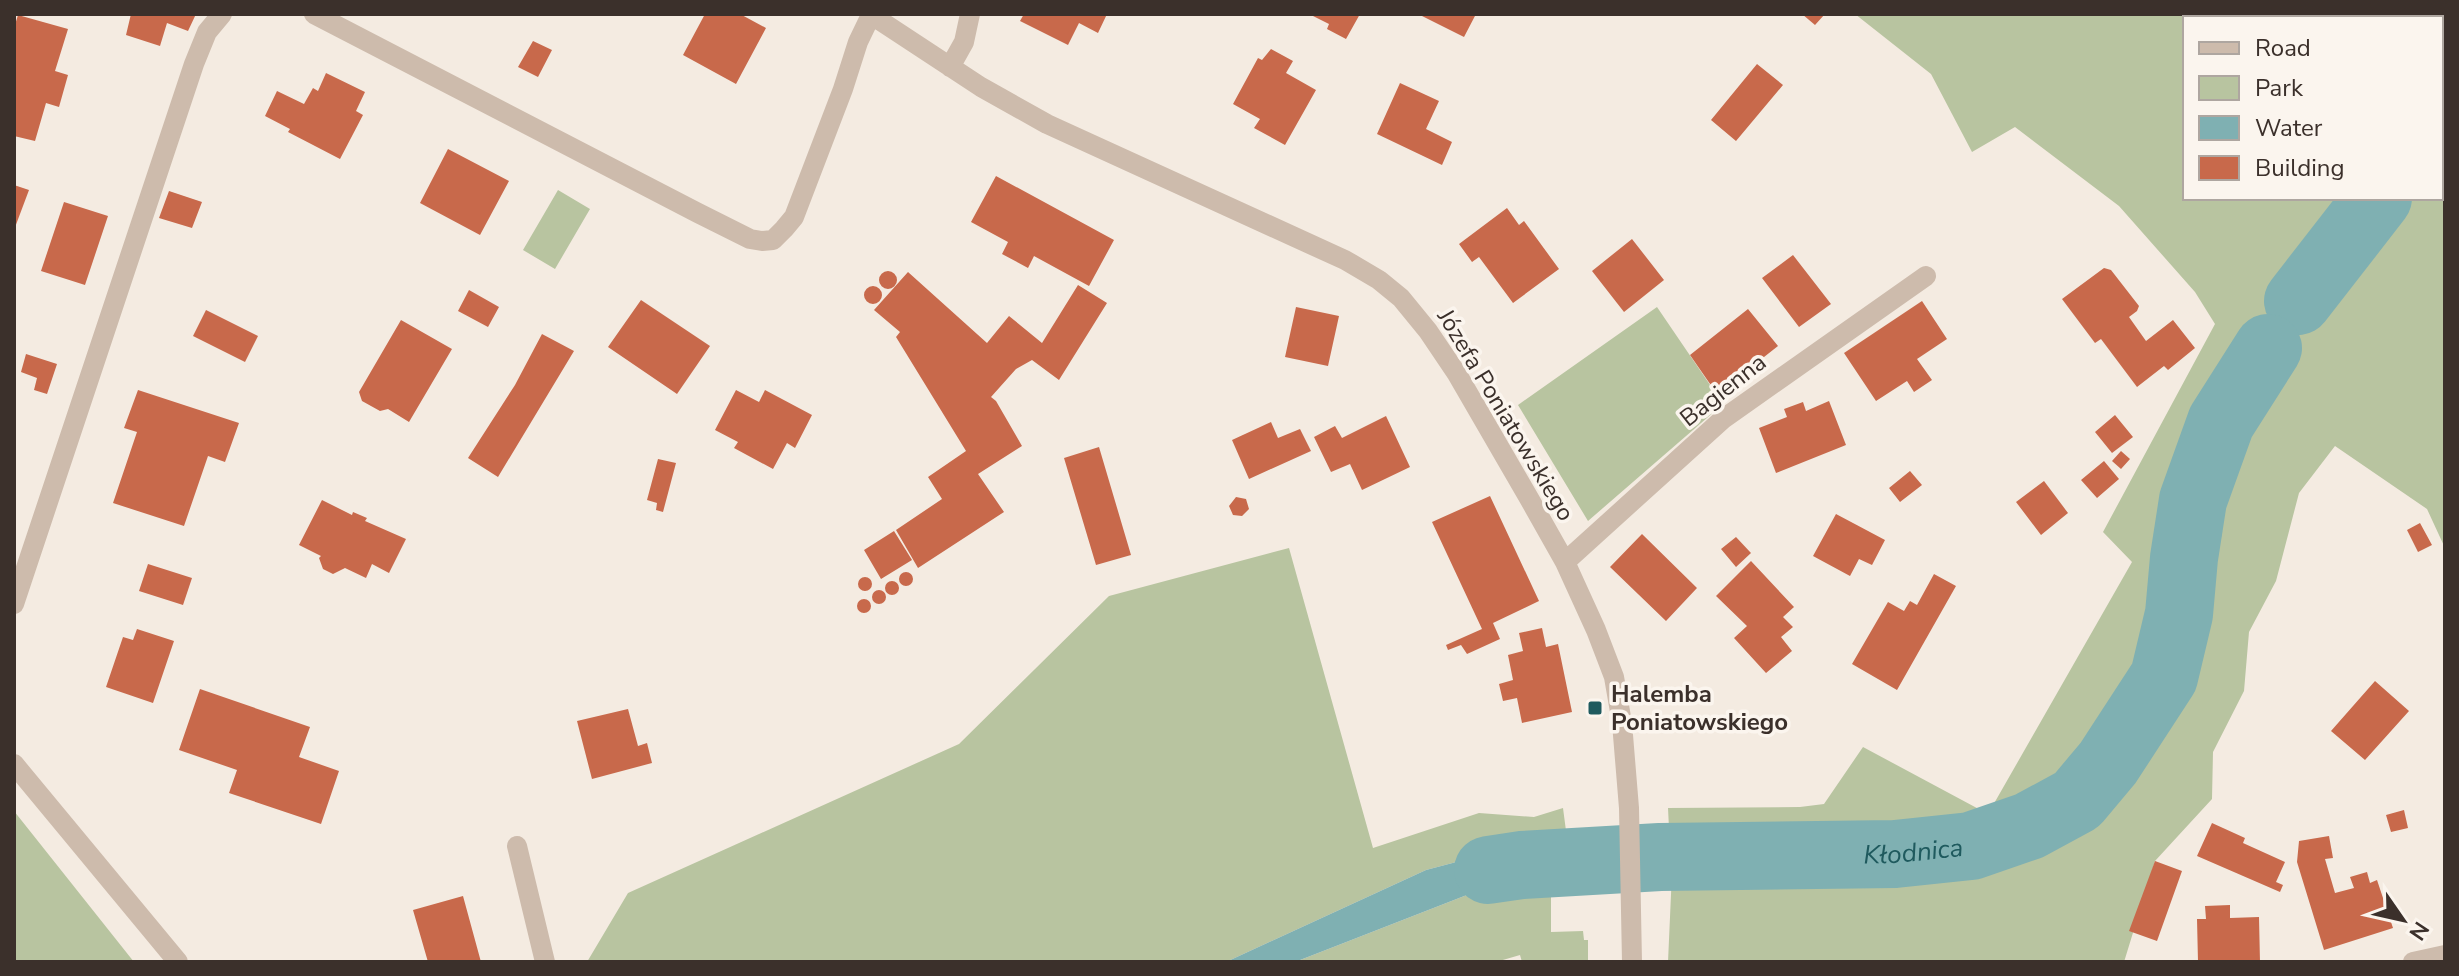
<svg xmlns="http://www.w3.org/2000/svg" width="2459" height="976" font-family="'Nunito Sans',sans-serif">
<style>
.green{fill:#b8c4a0;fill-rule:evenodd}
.water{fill:#7fb0b2}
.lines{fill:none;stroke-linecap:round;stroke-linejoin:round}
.stream{stroke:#7fb0b2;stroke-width:11}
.river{stroke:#7fb0b2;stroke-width:68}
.building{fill:#c8694b}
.minor{stroke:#cdbbac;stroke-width:20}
.poi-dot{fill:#1f5a5e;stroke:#fbf5ee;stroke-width:3}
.labels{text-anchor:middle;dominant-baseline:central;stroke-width:7;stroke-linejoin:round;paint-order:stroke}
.street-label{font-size:24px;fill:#3b302b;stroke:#fbf5ee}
.poi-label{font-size:24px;font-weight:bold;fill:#3b302b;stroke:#fbf5ee;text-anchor:start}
.water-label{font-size:26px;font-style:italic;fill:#1f5a5e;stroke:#fbf5ee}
</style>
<rect width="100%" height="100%" fill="#f4ebe1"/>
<!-- green -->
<path class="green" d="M1855,14H2445V548L2427,509L2335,446L2299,493L2276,581L2249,632L2244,691L2213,752L2212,799L2155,861L2124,962H1668L1672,872L1792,866L1787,841L1774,846L1670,849L1668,808L1800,807L1824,804L1863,747L1988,814L2132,562L2103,532L2215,324L2195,292L2119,206L2015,127L1972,152L1931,74ZM2185,18H2441V198H2185Z
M558,190L590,209L555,269L523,250Z
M1657,307L1723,404L1588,521L1518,405Z
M1289,548L1373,848L1479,813L1534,817L1563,808L1568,846L1479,856L1426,870L1226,962H587L628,893L959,744L1109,596Z
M14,811L134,962H14Z
M1583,875L1582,878L1551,882V932L1583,931L1584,940H1588V962H1522L1520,955L1496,962H1295L1472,893L1527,878Z"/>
<!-- water -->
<path class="water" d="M1568,846H1582L1583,875L1527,878L1472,893L1295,962H1226L1426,870L1479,856Z"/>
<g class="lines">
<!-- stream -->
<path class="stream" d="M2188,529L2216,535"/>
<!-- river -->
<g class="river">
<path d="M2441,117L2445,111"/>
<path d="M2298,301L2378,198"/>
<path id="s1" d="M1488,870L1521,865L1660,857L1895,854L1971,846L2029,826L2077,800L2108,763L2164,677L2179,614L2184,558L2193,500L2221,422L2268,348"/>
</g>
</g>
<!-- building -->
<path class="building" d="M131,14H196L188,31L167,23L160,46L126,35Z
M705,14H740L766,28L736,84L683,55Z
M1024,14H1107L1098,33L1079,23L1068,45L1020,21Z
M1309,14H1360L1346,39L1327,29L1329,24Z
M1418,14H1476L1464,37Z
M1802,14H1825L1815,25Z
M18,15L68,29L55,71L68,75L59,107L46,103L35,141L14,136V28Z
M533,41L552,50L538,77L518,67Z
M1271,49L1293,61L1286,73L1316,90L1285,145L1254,128L1260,119L1233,104L1258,58L1262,60Z
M1757,64L1783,85L1736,141L1711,120Z
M326,73L365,92L356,111L363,115L340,159L288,132L290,129L265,116L277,91L304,104L313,88L318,91Z
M1400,83L1439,101L1426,129L1452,142L1442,165L1377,134Z
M448,149L509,181L480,235L420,203Z
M996,176L1114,240L1089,286L1034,256L1028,268L1002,254L1008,242L971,222Z
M14,185L29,190L14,230Z
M169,191L202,202L192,228L159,218Z
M64,202L108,216L85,285L41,271Z
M1507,208L1519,225L1524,221L1559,269L1513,303L1479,257L1472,262L1459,244Z
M1632,239L1664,280L1624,312L1592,271Z
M1793,255L1831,304L1799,327L1762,278Z
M2104,268L2111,270L2139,306L2137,311L2129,317L2146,341L2173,320L2195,348L2168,370L2164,366L2137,387L2101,339L2095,343L2062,299Z
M879 280a9 9 0 1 1 18 0a9 9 0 1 1-18 0Z
M908,272L987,343L1009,316L1042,343L1078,285L1107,303L1059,380L1032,360L1016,369L991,397L996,401L1022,446L978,474L1004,512L918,568L896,530L942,499L928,477L966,451L896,337L900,332L874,310Z
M864 295a9 9 0 1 1 18 0a9 9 0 1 1-18 0Z
M469,290L499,307L488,327L458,311Z
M641,300L710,346L677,394L608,347Z
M1922,301L1947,339L1917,359L1932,380L1914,392L1907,381L1876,401L1844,353Z
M1296,307L1339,316L1328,366L1285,357Z
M1748,309L1778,346L1717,394L1690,355Z
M206,310L258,336L245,362L193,336Z
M401,320L452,349L409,422L388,409L380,411L362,401L359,392Z
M542,334L574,351L498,477L468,458L515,385Z
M26,354L57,364L47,394L34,390L37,378L21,372Z
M138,390L239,423L225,462L208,456L184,526L113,503L137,432L124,428Z
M736,390L759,402L765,390L812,415L795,448L787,443L773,469L734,448L738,442L715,430Z
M1829,401L1846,445L1776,473L1759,428L1787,417L1784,409L1803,402L1806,411Z
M2115,415L2133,437L2112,453L2095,432Z
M1386,416L1410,467L1362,490L1350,464L1331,472L1314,437L1335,426L1342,438Z
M1271,422L1278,438L1300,429L1311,451L1249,479L1232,440Z
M1099,447L1131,555L1096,565L1064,458Z
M2121,451L2130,459L2121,469L2112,461Z
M658,459L676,463L663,512L656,510L657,503L647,500Z
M2104,461L2119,479L2097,498L2081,480Z
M1910,471L1922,485L1900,502L1889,488Z
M2044,481L2068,513L2041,535L2016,502Z
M1490,496L1539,601L1493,623L1500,639L1467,654L1461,645L1448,650L1446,645L1482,629L1432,522Z
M1236,497L1246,499L1249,509L1242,516L1233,515L1229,506Z
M322,500L352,515L353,512L367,518L365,521L406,539L389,573L372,564L366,578L345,568L333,574L323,569L319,558L321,556L299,545Z
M1836,514L1885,540L1872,565L1859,559L1850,576L1813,556Z
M2420,523L2432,545L2418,552L2407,530Z
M894,531L912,560L881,579L864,550Z
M1642,534L1697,588L1666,621L1610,567Z
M1736,537L1751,553L1736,567L1721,549Z
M1751,561L1794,607L1783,617L1793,627L1781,637L1792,651L1766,673L1734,638L1747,626L1716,596Z
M148,564L192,578L183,605L139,591Z
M899 579a7 7 0 1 1 14 0a7 7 0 1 1-14 0Z
M1934,574L1956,586L1897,690L1852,664L1888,602L1904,611L1910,601L1917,605Z
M858 584a7 7 0 1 1 14 0a7 7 0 1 1-14 0Z
M885 588a7 7 0 1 1 14 0a7 7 0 1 1-14 0Z
M872 597a7 7 0 1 1 14 0a7 7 0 1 1-14 0Z
M857 606a7 7 0 1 1 14 0a7 7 0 1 1-14 0Z
M1542,628L1546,647L1558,644L1572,712L1522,723L1517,698L1503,701L1499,684L1513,680L1508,655L1523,651L1519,633Z
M137,629L174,641L153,703L106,687L123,637L133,640Z
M2375,681L2409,711L2365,760L2331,731Z
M200,689L310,727L299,757L339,771L321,824L229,793L237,770L179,750Z
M628,709L638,746L647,743L652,763L592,779L577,721Z
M2404,810L2408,828L2391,832L2386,815Z
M2212,823L2245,838L2243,843L2285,862L2276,882L2283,885L2280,892L2197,856Z
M2329,836L2333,858L2325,859L2335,893L2354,888L2350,877L2367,872L2370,883L2377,880L2393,928L2324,950L2297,862L2299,841Z
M2155,861L2182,871L2157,941L2129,931Z
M463,896L481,962H428L413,910Z
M2230,905V918L2259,917L2260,962H2198L2197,919H2206L2205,906Z"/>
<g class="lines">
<!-- minor -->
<path class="minor" d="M314,14L698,213L750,239L762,241L773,240L784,229L794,217L843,89L858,42L871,15
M870,14L981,87L1047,124L1345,260L1379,280L1401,298L1428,331L1457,374L1530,500L1565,562L1596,630L1614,677L1622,723L1629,808L1632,962
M950,67L964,42L970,14
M1565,562L1723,419L1926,276
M14,604L194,64L207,32L222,14
M14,764L178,962
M517,846L545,962
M2413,962L2445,955"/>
</g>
<!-- markers -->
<rect class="poi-dot" x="1587" y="700" width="16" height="16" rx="4"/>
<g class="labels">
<!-- street labels -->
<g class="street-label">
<text transform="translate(1723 390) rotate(-38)">Bagienna</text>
<text transform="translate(1506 415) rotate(59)">Józefa Poniatowskiego</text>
</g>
<!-- poi labels -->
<g class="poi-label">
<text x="1611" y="694">Halemba<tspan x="1611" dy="28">Poniatowskiego</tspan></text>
</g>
<!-- water labels -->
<g class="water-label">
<text stroke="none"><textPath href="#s1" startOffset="426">Kłodnica</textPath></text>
</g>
</g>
<!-- border -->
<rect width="2459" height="976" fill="none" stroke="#3b302b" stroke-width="32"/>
<!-- legend -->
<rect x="2183" y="16" width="260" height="184" fill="#fbf5ee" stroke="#aea6a0" stroke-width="2"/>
<rect x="2199" y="42" width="40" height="12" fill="#cdbbac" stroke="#aea6a0" stroke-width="2"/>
<text x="2255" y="56" font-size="24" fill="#3b302b">Road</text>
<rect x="2199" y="76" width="40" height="24" fill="#b8c4a0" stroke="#aea6a0" stroke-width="2"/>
<text x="2255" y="96" font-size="24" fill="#3b302b">Park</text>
<rect x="2199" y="116" width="40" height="24" fill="#7fb0b2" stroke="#aea6a0" stroke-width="2"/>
<text x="2255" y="136" font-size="24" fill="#3b302b">Water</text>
<rect x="2199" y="156" width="40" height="24" fill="#c8694b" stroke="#aea6a0" stroke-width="2"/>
<text x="2255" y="176" font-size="24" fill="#3b302b">Building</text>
<!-- north arrow -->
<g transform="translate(2403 920) rotate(124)" stroke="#fbf5ee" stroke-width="6" paint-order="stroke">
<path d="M0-6L14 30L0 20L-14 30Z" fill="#3b302b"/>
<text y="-12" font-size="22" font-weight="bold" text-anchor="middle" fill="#3b302b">N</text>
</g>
</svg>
